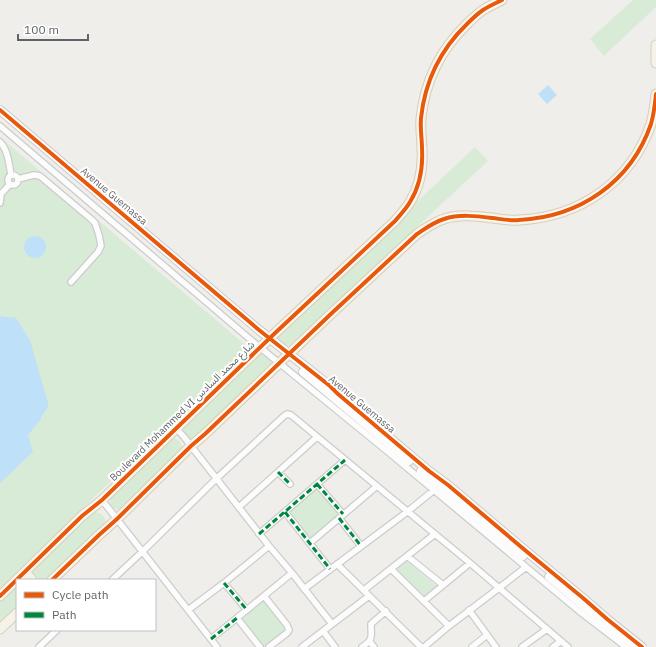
<svg xmlns="http://www.w3.org/2000/svg" width="656" height="647" font-family="'IBM Plex Sans','Noto Sans Arabic',sans-serif">
<style>
.green{fill:#d8ebd6}
.water{fill:#bfe0f9}
.lines{fill:none;stroke-linecap:round;stroke-linejoin:round}
.minor-casing{stroke:#cbcccc;stroke-width:8}
.secondary-casing{stroke:#cacacb;stroke-width:10}
.primary-casing{stroke:#d7ceb8;stroke-width:11}
.minor{stroke:#fdfcfc;stroke-width:5.5}
.secondary{stroke:#fdfcfc;stroke-width:8}
.primary{stroke:#f4f2e9;stroke-width:9}
.quiet{stroke:#00873e;stroke-width:3;stroke-dasharray:6 3;stroke-linecap:butt}
.cycleway-casing{stroke:#fff;stroke-width:6}
.cycleway{stroke:#e8590c;stroke-width:4}
.labels{text-anchor:middle;dominant-baseline:central;stroke-width:4;stroke-linejoin:round;paint-order:stroke}
.street-label{font-size:10px;fill:#5f6368;stroke:#fff}
</style>
<rect width="100%" height="100%" fill="#efeeea"/>
<!-- green -->
<path class="green" d="M633,0H656V7L604,56L590,39Z
M0,137L249,348L0,588Z
M475,147L488,161L290,345C284,347 278,342 276,337L282,329Z
M261,351L276,364L196,438C185,441 182,435 184,425Z
M174,438C181,441 183,445 182,453L122,509C112,510 108,505 111,495L168,440Z
M317,486L341,514L310,540L287,513Z
M96,512C104,514 107,519 104,527L48,580H36C32,576 32,573 34,568L91,513Z
M404,559L438,587L422,600L391,570Z
M17,583V609L0,625V600Z
M265,599L288,630L267,647H261L239,619Z"/>
<!-- water -->
<path class="water" d="M548,85L557,95L547,104L538,94Z
M24 247a11 11 0 1 1 22 0a11 11 0 1 1-22 0Z
M0,316L16,318L30,340L48,403V407L41,417V419L29,434L28,437L29,438L33,452L0,483Z"/>
<g class="lines">
<defs>
<path id="minor" d="M0,126L251,340L387,451L579,611L626,647
M0,142C8,150 9,164 11,175
M8 180a5 5 0 1 1 10 0a5 5 0 1 1-10 0Z
M18,179L34,175L40,176L91,219L95,223L99,235L101,246L98,252L71,282
M0,194H1L10,184
M0,203L1,194
M176,428L184,437L269,546L292,573L332,624
M278,472L290,484
M317,484L343,514
M102,500L217,647
M239,507L317,437
M285,512L330,569
M339,518L361,546
M259,534L345,460
M310,543L377,486
M407,556L443,585
M337,564L421,647
M391,569L449,626
M112,580L142,552L216,479L284,416L287,414L291,415L470,563L568,647
M224,583L247,610
M304,589L407,512L434,490
M364,590L435,534
M264,596L287,625L289,630L287,633L269,647
M424,601L470,563
M188,610L224,583L269,546
M469,610L496,647
M237,618L260,647
M323,631L335,647
M211,639L292,573
M370,642L374,647
M39,647L57,630
M302,647L369,596
M362,647C374,639 371,637 371,624L386,611
M424,647L449,626L499,588L526,567
M472,647L487,635
M522,647L547,629
M553,647L561,641"/>
<path id="secondary" d="M0,110L259,330L330,386L338,394L429,471L448,485L526,551L583,598L607,619L642,647
M303,372L409,461
M421,471L523,556
M549,577L632,647"/>
<path id="primary" d="M656,45V63
M25,572L32,580
M52,580L99,535L117,519L191,446L205,434L333,312L417,234C426,228 434,222 444,219C459,214 476,216 492,218C501,219 510,221 519,220C580,217 631,182 651,124C654,114 655,104 656,94
M0,596L82,516L102,500L273,335L395,221C400,215 406,209 410,202C420,186 423,167 422,149C422,139 420,128 421,118C425,81 440,50 467,24C472,19 477,14 483,10C489,6 496,3 502,0
M0,629L17,613"/>
</defs>
<!-- minor casing -->
<use href="#minor" class="minor-casing"/>
<!-- secondary casing -->
<use href="#secondary" class="secondary-casing"/>
<!-- primary casing -->
<use href="#primary" class="primary-casing"/>
<!-- minor -->
<use href="#minor" class="minor"/>
<!-- secondary -->
<use href="#secondary" class="secondary"/>
<!-- primary -->
<use href="#primary" class="primary"/>
<!-- quiet -->
<path class="quiet" d="M278,472L290,484
M317,484L343,514
M285,512L330,569
M339,518L361,546
M259,534L345,460
M224,583L247,610
M211,639L237,618"/>
<defs>
<path id="cycleway" d="M0,110L259,330L330,386L338,394L429,471L448,485L526,551L583,598L607,619L642,647
M52,580L99,535L117,519L191,446L205,434L333,312L417,234C426,228 434,222 444,219C459,214 476,216 492,218C501,219 510,221 519,220C580,217 631,182 651,124C654,114 655,104 656,94
M0,596L82,516L102,500L273,335L395,221C400,215 406,209 410,202C420,186 423,167 422,149C422,139 420,128 421,118C425,81 440,50 467,24C472,19 477,14 483,10C489,6 496,3 502,0"/>
</defs>
<!-- cycleway casing -->
<use href="#cycleway" class="cycleway-casing"/>
<!-- cycleway -->
<use href="#cycleway" class="cycleway"/>
</g>
<g class="labels">
<!-- street labels -->
<g class="street-label">
<text transform="translate(114 196) rotate(40)">Avenue Guemassa</text>
<text transform="translate(362 404) rotate(40)">Avenue Guemassa</text>
<text transform="translate(182 411) rotate(-44)">Boulevard Mohammed VI شارع محمد السادس</text>
</g>
</g>
<!-- legend -->
<rect x="16" y="579" width="140" height="52" fill="#ffffff" stroke="#bfc1c3"/>
<rect x="24" y="592" width="20" height="6" fill="#e8590c" stroke="#bfc1c3"/>
<text x="52" y="599" font-size="12" fill="#5f6368">Cycle path</text>
<rect x="24" y="612" width="20" height="6" fill="#00873e" stroke="#bfc1c3"/>
<text x="52" y="619" font-size="12" fill="#5f6368">Path</text>
<!-- scale -->
<path d="M18 34v6h70v-6" fill="none" stroke="#5f6368" stroke-width="2"/>
<text x="24" y="34" font-size="12" fill="#5f6368" stroke="#ffffff" stroke-width="3" paint-order="stroke">100 m</text>
</svg>
